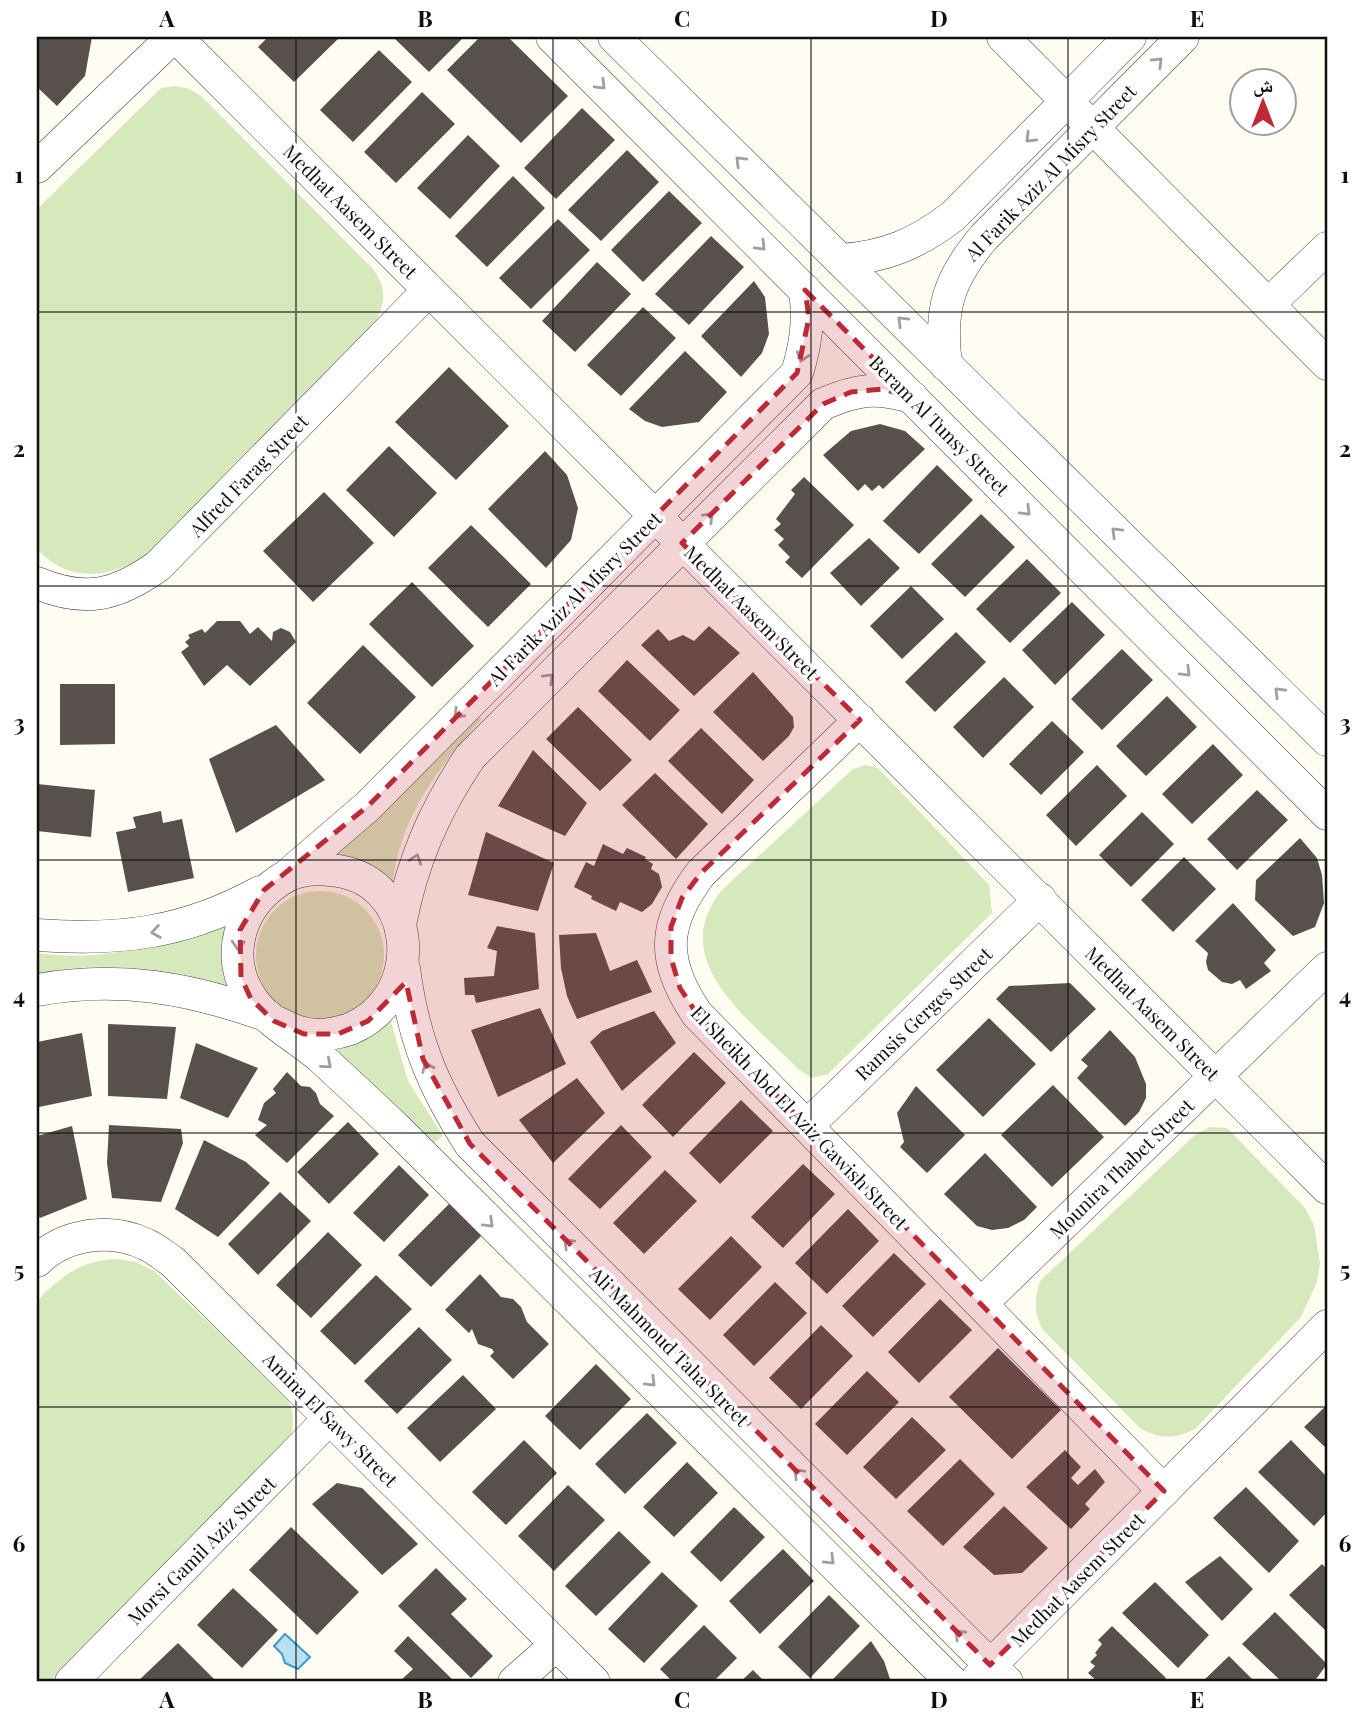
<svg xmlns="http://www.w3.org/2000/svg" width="1364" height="1719" font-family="'Playfair Display','Noto Naskh Arabic',serif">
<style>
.green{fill:#d5e9bc}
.water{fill:#b8e0f5;stroke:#4099ca;stroke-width:2}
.building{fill:#58504c}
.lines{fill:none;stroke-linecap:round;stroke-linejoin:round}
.minor-casing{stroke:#424242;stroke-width:33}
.minor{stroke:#fff;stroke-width:32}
.oneway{stroke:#9f9f9f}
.marked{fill:#bd2a36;fill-opacity:0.2;stroke:#bd2a36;stroke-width:5;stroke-dasharray:14 9;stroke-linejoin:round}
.grid{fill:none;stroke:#0f0f0f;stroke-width:2;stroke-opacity:0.55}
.labels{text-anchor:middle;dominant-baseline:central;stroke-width:7;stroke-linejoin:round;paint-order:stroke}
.street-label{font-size:19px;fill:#0f0f0f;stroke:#fff}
.neatline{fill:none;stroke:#0f0f0f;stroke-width:2.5}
.grid-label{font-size:23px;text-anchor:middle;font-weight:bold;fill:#0f0f0f}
</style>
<rect width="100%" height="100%" fill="#fffcf2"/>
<!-- green -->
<path class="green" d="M175,86L190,89L202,97L373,269C386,287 386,301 376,321L150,553C112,578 70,585 37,549V209L161,88Z
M473,713L482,719C437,768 399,819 392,887L328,855Z
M865,765L878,768L989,885L992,913L828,1074L812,1078L798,1069C751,1020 662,959 724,888L853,769Z
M256 955a64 64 0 1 1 128 0a64 64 0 1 1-128 0Z
M231,922L235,991C170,968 105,959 37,974V953C105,963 167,943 231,922Z
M390,1018L408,1081L443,1136L432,1144L335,1051L376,1032Z
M1210,1127L1227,1128L1305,1208L1314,1225L1320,1263L1317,1282L1301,1317L1195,1429C1175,1439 1161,1439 1141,1429L1043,1330C1034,1313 1034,1300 1040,1281L1195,1135Z
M116,1259L136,1262L154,1271L284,1393C294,1409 296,1423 289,1441L50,1682H37V1301C61,1276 80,1261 116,1259Z"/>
<!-- water -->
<path class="water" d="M285,1634L310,1657L298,1669L285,1663L282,1654L274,1646Z"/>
<!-- building -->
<path class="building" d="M37,37H92L85,76L57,106L37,87Z
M268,37H340L294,82L258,47Z
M393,37H464L429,72Z
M480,37H508L568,96L521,143L447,70Z
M379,50L412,82L353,142L320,110Z
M422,92L455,124L396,183L364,152Z
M582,108L615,140L556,199L524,168Z
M468,135L500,166L450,219L417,188Z
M627,150L659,182L601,241L568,210Z
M513,176L545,208L487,267L455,236Z
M669,191L702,223L643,282L611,250Z
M558,219L590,250L531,309L499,278Z
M711,236L744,267L689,325L655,294Z
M597,262L631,294L575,352L542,321Z
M754,281L765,297L769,334L762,353L741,377L701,336Z
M643,307L676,338L621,396L587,365Z
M685,351L727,392L699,422L662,427L645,421L629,409Z
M449,367L509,426L456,480L395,422Z
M880,424L905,431L925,449L883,489L879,485L872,491L865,484L858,491L823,455L851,431Z
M389,446L437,493L394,537L346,490Z
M545,451L567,475L578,508L571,540L546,568L488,509Z
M937,465L973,500L919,554L883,521Z
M804,477L854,525L802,578L785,562L790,557L778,545L784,539L774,530L781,524L776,519L795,494L791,490Z
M324,492L374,543L313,602L263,551Z
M981,514L1015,547L965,597L931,564Z
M471,525L531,584L488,627L428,568Z
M869,538L900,568L861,606L830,573Z
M1027,559L1061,593L1010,643L976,609Z
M412,582L474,646L432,687L369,624Z
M911,586L944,619L902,659L870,626Z
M1072,602L1105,635L1055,685L1022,650Z
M217,621H240L250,634L258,627L272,641L273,632L281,628L290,632L296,642L250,686L227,665L204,686L181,652L189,646L185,642L190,638L188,635L202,629L205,633Z
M709,626L740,653L694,696L641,645L658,629L669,641L683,635L694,641Z
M956,632L986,662L935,712L905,682Z
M363,645L416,697L360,754L307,703Z
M1122,649L1153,680L1102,730L1071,699Z
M627,660L680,710L650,741L598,691Z
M753,672L793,717L794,727L789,736L763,761L713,712Z
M1004,677L1034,707L983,758L953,727Z
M60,684H115V744L60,745Z
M1167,696L1197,727L1146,776L1116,746Z
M578,707L632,760L600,791L546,739Z
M1052,721L1084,752L1041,795L1009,764Z
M276,725L325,780L236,833L209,759Z
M701,728L754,780L722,814L668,761Z
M1213,744L1243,775L1192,824L1162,794Z
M533,750L587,803L565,836L498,806Z
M1097,765L1127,796L1076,846L1046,815Z
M655,773L708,824L676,859L622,805Z
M37,784L95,790L91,837L37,831Z
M1257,790L1288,820L1237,870L1207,839Z
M161,811L163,823L182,819L194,878L128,892L116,832L136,828L133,817Z
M1142,812L1174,844L1131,887L1099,855Z
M486,832L554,863L538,911L468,895Z
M1300,838L1317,858L1322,875L1324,903L1315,927L1293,936L1255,900L1256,880Z
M603,844L623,854L627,848L646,857L645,859L653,864L651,869L659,874L662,887L652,904L642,912L620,902L616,911L591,899L592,896L574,887L586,862L594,866Z
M1184,857L1216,889L1173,932L1141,900Z
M1233,903L1276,950L1264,963L1271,971L1246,989L1240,980L1232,984L1222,982L1208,970L1206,962L1208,953L1195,941Z
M497,926L535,933L539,989L476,1003L474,995H465L464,978L494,976L497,951L487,948Z
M596,933L610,971L637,960L652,992L577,1019L567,996L561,968L559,935Z
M1070,983L1096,1009L1051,1052L996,999L1009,986Z
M540,1008L566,1064L498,1097L471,1030Z
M654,1011L676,1043L622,1091L590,1042L602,1031Z
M989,1018L1036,1064L983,1117L936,1070Z
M108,1024L176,1027L167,1099L108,1096Z
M1110,1030L1135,1057L1146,1084V1098L1139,1112L1125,1126L1077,1078L1088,1066L1081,1060Z
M82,1033L92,1096L39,1107L37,1042Z
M196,1043L258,1068L228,1118L180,1098Z
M694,1052L726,1083L673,1137L642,1105Z
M287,1072L301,1086L310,1087L316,1093L320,1104L334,1116L287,1163L255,1135L267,1125L258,1120L264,1103L276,1093L273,1089Z
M577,1078L605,1113L553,1163L519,1120Z
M1053,1085L1104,1137L1052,1187L1001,1135Z
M916,1086L965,1135L927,1173L900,1147L904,1142L897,1113Z
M741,1100L773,1131L720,1184L689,1153Z
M348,1122L379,1154L329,1204L297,1172Z
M109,1125L181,1129L183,1143L161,1202L112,1198L107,1163Z
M621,1125L652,1157L600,1209L568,1179Z
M72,1126L87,1199L40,1218L37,1213V1136Z
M204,1140L246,1162L270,1183L218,1237L175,1209Z
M985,1153L1037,1207L1024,1220L1008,1228L992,1230L977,1226L944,1194Z
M803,1164L835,1194L783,1248L751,1217Z
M399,1165L429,1195L384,1242L353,1213Z
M665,1170L697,1201L644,1254L613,1223Z
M280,1192L311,1221L258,1275L228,1244Z
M451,1202L484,1233L431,1287L398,1255Z
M848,1209L879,1241L827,1294L795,1263Z
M328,1232L362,1265L311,1318L276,1285Z
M731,1236L762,1267L710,1320L678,1289Z
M894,1253L926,1284L873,1337L842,1306Z
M480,1274L501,1297L513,1299L521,1307L527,1322L549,1344L513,1379L490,1356L494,1352L492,1349L478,1344L472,1329L469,1333L445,1310Z
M376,1275L412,1309L355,1365L320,1331Z
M775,1282L807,1313L754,1366L723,1335Z
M940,1299L972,1330L919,1383L888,1352Z
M821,1325L853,1356L801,1409L769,1378Z
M419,1327L452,1360L397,1414L364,1381Z
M998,1348L1061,1410L1012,1459L949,1397Z
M596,1364L631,1399L580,1450L545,1416Z
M867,1371L899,1402L847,1455L815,1424Z
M463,1375L496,1409L440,1462L407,1428Z
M1327,1405V1449L1304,1427Z
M647,1413L677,1443L625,1494L595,1464Z
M912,1417L946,1450L896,1499L863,1467Z
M524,1440L557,1473L506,1525L472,1492Z
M1291,1440L1327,1477V1512L1314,1526L1258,1472Z
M1065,1450L1081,1467L1071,1478L1078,1485L1095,1469L1105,1482L1085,1504L1090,1509L1071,1529L1026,1487Z
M960,1459L995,1494L943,1546L907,1511Z
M687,1462L718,1493L674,1537L643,1507Z
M337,1483L362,1488L418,1544L382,1575L312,1504Z
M568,1485L605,1520L554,1571L518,1536Z
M1246,1487L1299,1541L1269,1573L1213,1518Z
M1004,1506L1048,1548L1022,1573L994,1575L963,1547Z
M734,1507L765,1537L721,1582L690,1552Z
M291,1527L359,1592L317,1635L249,1570Z
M619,1531L651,1562L596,1616L565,1586Z
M783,1549L814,1581L760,1634L729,1601Z
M1220,1556L1253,1589L1222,1621L1185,1582Z
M1322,1564L1327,1569V1632L1289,1595Z
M436,1568L467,1599L451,1614L493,1656L471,1678L398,1606Z
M662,1572L698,1606L644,1663L608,1629Z
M1155,1582L1209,1635L1178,1668L1122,1613Z
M233,1588L278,1630L242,1668L197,1625Z
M829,1595L860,1626L810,1678L778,1647Z
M1275,1612L1327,1664L1314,1682H1282L1242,1644Z
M704,1625L737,1658L713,1682H673L660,1669Z
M1112,1626L1166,1678L1162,1682H1098L1088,1673L1095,1666L1090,1662L1097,1655L1095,1653L1102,1644L1098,1640Z
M408,1636L455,1682H399L413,1669L394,1651Z
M871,1641L884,1661L891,1682H830Z
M178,1643L217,1682H137Z
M1229,1656L1255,1682H1202Z
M753,1670L765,1682H740Z"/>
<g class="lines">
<defs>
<path id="minor" d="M176,37L1327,1188
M552,37L1327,814
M614,37L1327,740
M1003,37L1327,364
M37,167L173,37
M840,260C885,257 917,244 953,216L1130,37
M1269,304L1327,248
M946,365C939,309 948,280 984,237L1183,37
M37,583C85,603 116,596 158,566L429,290
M860,720L701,873C662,924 661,961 697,1014L1164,1491
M290,873L368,806L797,373C806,344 809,321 805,290
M400,925C412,862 434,811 470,757L823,404C858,389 875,387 912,397
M37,935C121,941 185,933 260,892
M404,968C413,1038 432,1085 470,1144L1007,1682
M37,990C119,975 190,988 268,1016
M274,1021C283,1025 293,1031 303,1033C317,1037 336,1034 350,1029C430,995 417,876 330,870C313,868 295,870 280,880C240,906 223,957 252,999C268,1023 298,1038 320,1057C346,1081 372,1105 397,1129L952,1682
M807,1126L1040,899
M37,1261C64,1234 110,1227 145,1244C155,1248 164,1256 173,1262L594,1682
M981,1304L1327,968
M977,1679L1327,1326
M71,1682L330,1418
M514,1682L556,1645"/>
</defs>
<!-- minor casing -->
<use href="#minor" class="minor-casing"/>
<!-- minor -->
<use href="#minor" class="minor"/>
</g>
<!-- one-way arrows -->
<defs><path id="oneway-chevron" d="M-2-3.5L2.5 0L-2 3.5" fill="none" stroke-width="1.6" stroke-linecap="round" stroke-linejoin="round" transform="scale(1.75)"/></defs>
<g class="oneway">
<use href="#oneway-chevron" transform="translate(1158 62) rotate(-45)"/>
<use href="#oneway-chevron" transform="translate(601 85) rotate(45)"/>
<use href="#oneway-chevron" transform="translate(1030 138) rotate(135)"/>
<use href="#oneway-chevron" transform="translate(740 161) rotate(-135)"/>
<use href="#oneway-chevron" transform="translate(761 246) rotate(45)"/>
<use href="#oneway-chevron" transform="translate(902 321) rotate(-135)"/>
<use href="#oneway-chevron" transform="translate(802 357) rotate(108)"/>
<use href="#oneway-chevron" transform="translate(1026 511) rotate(45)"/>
<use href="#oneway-chevron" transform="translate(709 517) rotate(-45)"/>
<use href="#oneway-chevron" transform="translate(1116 532) rotate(-135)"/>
<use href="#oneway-chevron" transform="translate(1186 672) rotate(45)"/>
<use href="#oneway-chevron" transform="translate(549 678) rotate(-45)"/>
<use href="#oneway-chevron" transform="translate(1279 692) rotate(-135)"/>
<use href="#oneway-chevron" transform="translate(458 714) rotate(135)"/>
<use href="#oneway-chevron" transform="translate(416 859) rotate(-71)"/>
<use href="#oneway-chevron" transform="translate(156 932) rotate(170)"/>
<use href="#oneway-chevron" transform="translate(238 945) rotate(94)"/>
<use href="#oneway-chevron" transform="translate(327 1064) rotate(41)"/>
<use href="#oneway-chevron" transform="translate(427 1067) rotate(-114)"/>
<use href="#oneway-chevron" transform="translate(489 1223) rotate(44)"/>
<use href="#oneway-chevron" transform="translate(568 1243) rotate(-135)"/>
<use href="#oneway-chevron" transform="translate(651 1382) rotate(45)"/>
<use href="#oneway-chevron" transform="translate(798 1473) rotate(-135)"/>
<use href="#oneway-chevron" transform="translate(830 1560) rotate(45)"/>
<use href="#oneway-chevron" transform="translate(959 1634) rotate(-135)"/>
</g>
<!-- marked area -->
<path class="marked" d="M805,290L912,397L882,389L851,392L823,404L682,543L860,720L701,873L682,898L671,927V958L680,988L697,1014L1164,1491L990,1665L470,1144L423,1059L406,982L368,1021L338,1034H304L274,1021L251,999L241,977L240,930L264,890L368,806L797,373L809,318Z"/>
<!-- grid -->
<path class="grid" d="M296,37V1682M553,37V1682M811,37V1682M1068,37V1682M37,312H1327M37,586H1327M37,860H1327M37,1133H1327M37,1407H1327"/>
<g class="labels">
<!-- street labels -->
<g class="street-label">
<text transform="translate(1050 172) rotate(-46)">Al Farik Aziz Al Misry Street</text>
<text transform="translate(351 211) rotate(45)">Medhat Aasem Street</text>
<text transform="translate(940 425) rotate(45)">Beram Al Tunsy Street</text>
<text transform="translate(248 475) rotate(-46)">Alfred Farag Street</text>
<text transform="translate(574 598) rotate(-45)">Al Farik Aziz Al Misry Street</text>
<text transform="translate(752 612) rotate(45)">Medhat Aasem Street</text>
<text transform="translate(923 1013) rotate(-44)">Ramsis Gerges Street</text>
<text transform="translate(1153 1013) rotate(45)">Medhat Aasem Street</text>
<text transform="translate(800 1117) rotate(46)">El Sheikh Abd El Aziz Gawish Street</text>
<text transform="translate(1121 1168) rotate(-44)">Mounira Thabet Street</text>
<text transform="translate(670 1346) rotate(45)">Ali Mahmoud Taha Street</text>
<text transform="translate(331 1419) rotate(45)">Amina El Sawy Street</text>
<text transform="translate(201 1550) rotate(-45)">Morsi Gamil Aziz Street</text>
<text transform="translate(1077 1579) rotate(-45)">Medhat Aasem Street</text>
</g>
</g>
<!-- border -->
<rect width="1364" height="1719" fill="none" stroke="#ffffff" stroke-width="77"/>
<!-- north arrow -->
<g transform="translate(1263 102)"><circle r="33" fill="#ffffff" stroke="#9f9f9f" stroke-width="2"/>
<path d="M0-5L12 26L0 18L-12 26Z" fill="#bd2a36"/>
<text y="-10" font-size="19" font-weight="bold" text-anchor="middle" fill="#0f0f0f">ش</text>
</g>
<rect x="38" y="38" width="1288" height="1642" class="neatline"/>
<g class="grid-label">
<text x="167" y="27">A</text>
<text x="425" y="27">B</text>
<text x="682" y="27">C</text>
<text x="939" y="27">D</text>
<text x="1197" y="27">E</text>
<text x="19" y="183">1</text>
<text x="1345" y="183">1</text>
<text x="19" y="457">2</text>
<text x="1345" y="457">2</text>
<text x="19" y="731">3</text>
<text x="1345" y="731">3</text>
<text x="19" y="1004">4</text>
<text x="1345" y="1004">4</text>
<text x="19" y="1278">5</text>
<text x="1345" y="1278">5</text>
<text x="19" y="1552">6</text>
<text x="1345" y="1552">6</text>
<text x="167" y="1708">A</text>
<text x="425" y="1708">B</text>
<text x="682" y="1708">C</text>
<text x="939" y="1708">D</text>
<text x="1197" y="1708">E</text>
</g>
</svg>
